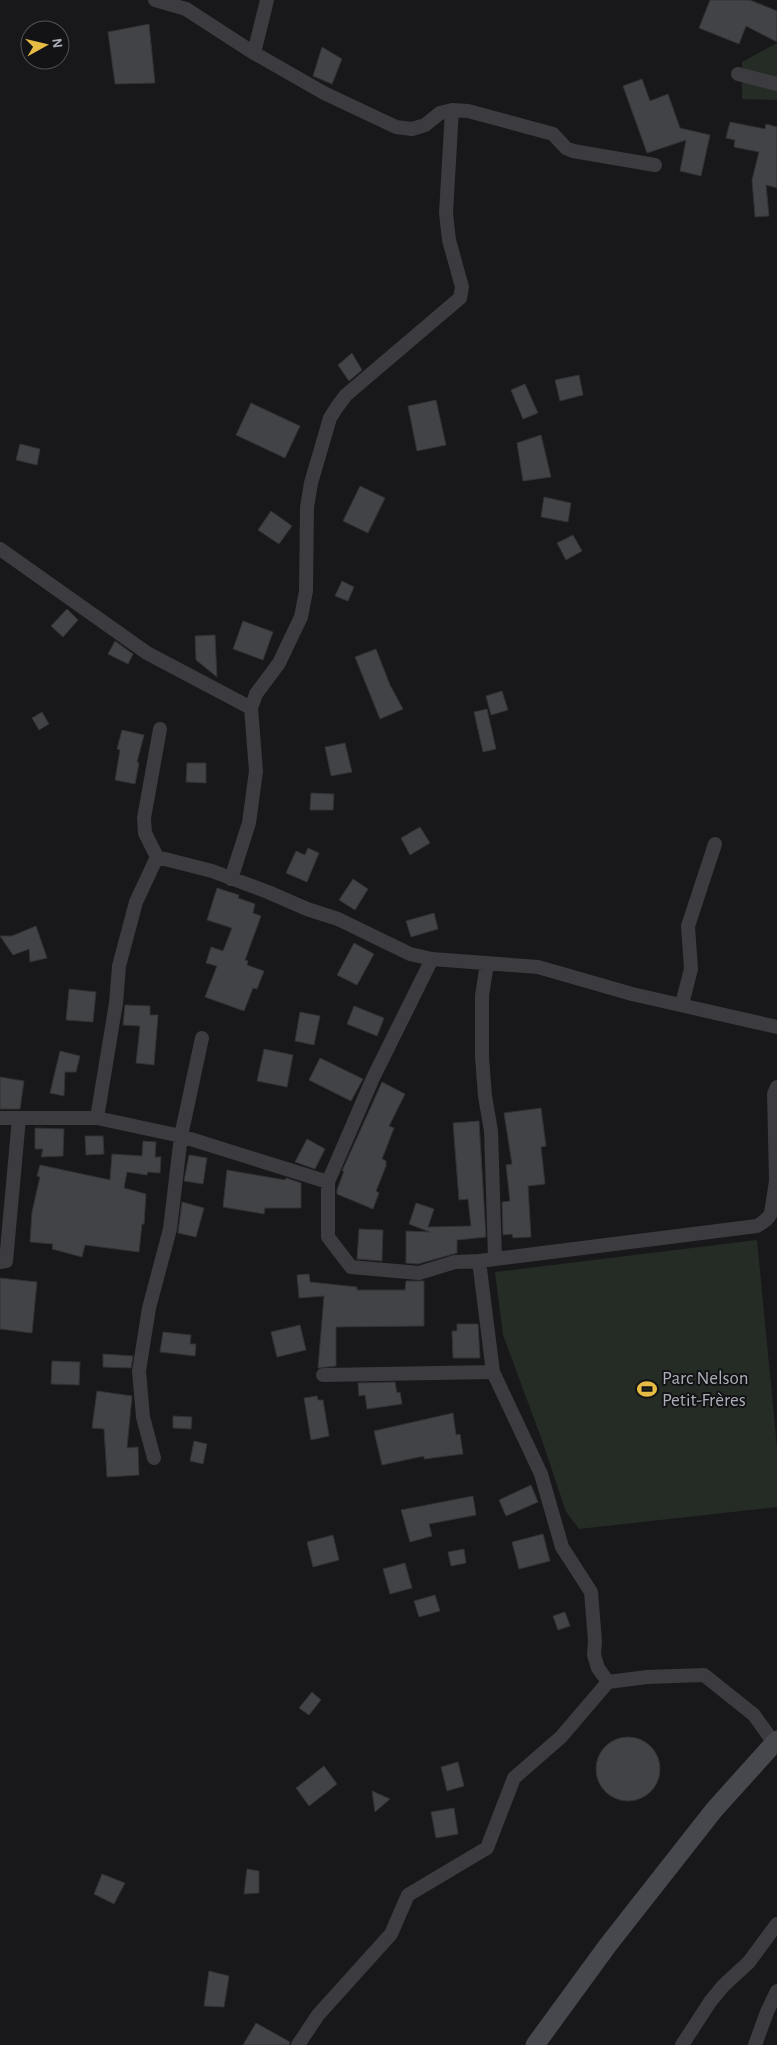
<svg xmlns="http://www.w3.org/2000/svg" width="777" height="2045" font-family="'Alegreya Sans',sans-serif">
<style>
.green{fill:#242c25}
.building{fill:#424347;stroke:#323235}
.lines{fill:none;stroke-linecap:round;stroke-linejoin:round}
.street{stroke:#3b3b40;stroke-width:14}
.secondary{stroke:#47484e;stroke-width:19}
.labels{text-anchor:middle;dominant-baseline:central;stroke-width:4;stroke-linejoin:round;paint-order:stroke}
.poi-label{font-size:19px;fill:#abaeb8;stroke:#131315;text-anchor:start}
</style>
<rect width="100%" height="100%" fill="#18181a"/>
<!-- green -->
<path class="green" d="M777,43V100L742,99V62Z
M757,1240L777,1447V1507L579,1529L566,1512L543,1443L503,1335L495,1272Z"/>
<!-- building -->
<path class="building" d="M710,0H750L777,11V42L746,26L739,44L699,28Z
M149,24L155,83L115,84L108,32Z
M322,47L342,59L332,84L313,76Z
M642,79L650,101L668,94L680,128L710,135L701,176L680,171L686,140L647,153L623,86Z
M730,122L765,129L766,124L777,127V188L766,185L769,216L755,217L752,180L759,152L734,147L735,140L726,138Z
M352,353L362,370L349,381L338,365Z
M579,375L583,395L560,401L555,380Z
M525,384L538,413L523,419L511,390Z
M436,400L446,445L417,451L408,406Z
M251,403L300,426L285,458L236,435Z
M541,435L551,477L523,481L517,443Z
M20,444L40,449L37,465L16,460Z
M360,486L385,498L368,533L343,521Z
M544,497L571,503L568,522L541,517Z
M271,511L292,526L279,544L258,530Z
M573,535L582,551L566,560L557,543Z
M342,581L354,587L348,601L335,596Z
M67,609L78,620L63,637L51,626Z
M243,621L273,632L263,660L233,649Z
M215,635L217,677L196,660L195,636Z
M115,641L133,654L128,664L108,654Z
M376,649L390,685L403,709L380,719L355,657Z
M502,691L508,710L491,715L486,696Z
M487,709L496,749L483,752L474,712Z
M42,712L49,724L39,730L32,718Z
M122,730L144,735L137,762L139,763L135,784L115,780L120,750L117,749Z
M345,743L352,772L331,776L325,747Z
M187,763H206V783L186,782Z
M311,793L334,794L333,810H310Z
M420,827L430,843L410,855L401,838Z
M308,848L319,853L307,882L286,873L296,851L305,855Z
M353,879L368,889L355,910L339,900Z
M217,888L239,895L238,898L255,904L253,913L261,916L245,960L248,961L247,965L264,971L257,989L253,988L244,1011L205,997L217,966L206,963L211,947L223,951L232,928L207,920Z
M434,913L438,929L411,937L406,921Z
M36,926L47,958L30,962L29,949L13,955L0,936H12Z
M354,943L374,954L357,985L337,975Z
M69,989L96,992L93,1022L66,1020Z
M125,1005L150,1006V1015H158L154,1065L136,1063L140,1026L123,1025Z
M354,1006L384,1018L377,1036L347,1024Z
M300,1012L320,1016L314,1045L295,1041Z
M264,1049L293,1055L287,1087L257,1081Z
M60,1051L80,1056L76,1072H65L64,1096L50,1093Z
M320,1058L363,1079L351,1101L309,1080Z
M0,1077L24,1081L20,1109H0Z
M382,1082L405,1094L389,1126L394,1128L382,1159L386,1161V1166L376,1191L379,1193L373,1209L337,1194V1190L344,1171H342Z
M541,1108L546,1146L541,1147L545,1184L528,1186L531,1237L513,1238L512,1234L503,1235L502,1202L510,1201L506,1165L512,1164L504,1113Z
M479,1121L486,1237L457,1240V1253L418,1264L406,1263V1231L430,1232L409,1224L416,1203L434,1209L428,1227L471,1226L468,1199L459,1200L453,1123Z
M35,1128L64,1129L63,1156L41,1157L43,1149H35Z
M85,1136H103L104,1154L86,1155Z
M307,1139L325,1149L315,1169L295,1162Z
M143,1141L156,1142L155,1157H161L160,1173L148,1172L147,1175L127,1172L124,1188L146,1194L144,1224H142L139,1252L85,1245L82,1257L52,1249L53,1244L30,1242L32,1212L40,1177L37,1176L40,1165L110,1180L112,1154L142,1156Z
M189,1155L207,1158L203,1184L184,1181Z
M227,1170L285,1180L286,1178L301,1183V1208H265L264,1214L223,1207Z
M182,1202L204,1208L196,1237L178,1233Z
M359,1229L383,1230L382,1261L357,1259Z
M309,1274L310,1282L357,1287V1290H405L406,1281H424V1326L336,1327V1366L318,1368L324,1296L299,1298L297,1275Z
M0,1278L37,1282L32,1333L0,1329Z
M457,1324H478L480,1358H453L452,1331H457Z
M300,1325L306,1350L277,1357L271,1332Z
M163,1332L191,1335L190,1344H196L195,1356L160,1352Z
M103,1354L133,1356L131,1368L103,1367Z
M52,1361L80,1362L79,1385L51,1384Z
M395,1382L397,1393L400,1392L402,1404L367,1409L365,1395L359,1396L358,1383Z
M97,1391L132,1396L127,1448L138,1447L139,1475L107,1477L104,1429L92,1428Z
M317,1396L318,1400H323L329,1436L311,1440L304,1398Z
M453,1413L456,1435L460,1434L463,1454L424,1459V1456L382,1465L374,1431Z
M173,1416L192,1417L191,1429L173,1428Z
M194,1441L207,1444L203,1464L190,1461Z
M531,1485L538,1502L506,1516L499,1500Z
M473,1496L476,1515L429,1524L432,1536L410,1542L401,1510Z
M543,1534L550,1561L519,1569L512,1542Z
M333,1535L339,1560L313,1567L307,1542Z
M464,1549L466,1563L451,1566L448,1552Z
M405,1563L412,1588L390,1594L383,1569Z
M435,1595L440,1611L419,1617L414,1601Z
M565,1612L570,1626L558,1630L553,1616Z
M312,1692L321,1700L309,1715L299,1708Z
M596 1769a32 32 0 1 1 64 0a32 32 0 1 1-64 0Z
M458,1762L464,1786L447,1791L441,1767Z
M324,1766L337,1784L309,1806L296,1788Z
M372,1791L390,1799L375,1812Z
M454,1808L458,1834L436,1838L431,1812Z
M247,1869L259,1871V1893L244,1894Z
M102,1874L125,1883L114,1904L94,1894Z
M209,1971L229,1976L224,2007L204,2006Z
M256,2023L290,2042L289,2045H243Z"/>
<g class="lines">
<!-- street -->
<path class="street" d="M155,0L186,9L254,53L324,93L396,127L412,129L425,125L440,113L452,110L468,111L553,134L566,148L573,151L655,165
M254,53L267,0
M738,74L777,84
M0,549L147,653L251,708
M160,729L144,818L145,833L157,857L212,871L268,892L307,909L338,919L410,954L432,959L538,967L632,994L777,1027
M231,879L249,823L256,771L251,708L256,694L279,663L301,617L306,591L307,507L311,483L330,418L337,407L346,395L460,298L462,287L449,240L446,213L452,110
M487,963L482,996V1057L485,1096L491,1131L495,1258
M682,1004L691,969L688,926L715,844
M0,1118H97L181,1136L328,1182V1237L351,1267L419,1273L455,1262L479,1261L493,1372L541,1474L562,1547L591,1592L595,1641L594,1655L598,1668L608,1682
M97,1118L116,1003L119,966L136,902L157,857
M328,1182L373,1078L432,959
M479,1261L757,1226C763,1222 768,1220 771,1213L776,1181L774,1094L777,1087
M0,1262L6,1261L19,1118
M323,1375L493,1372
M154,1458L143,1417L139,1371L149,1308L170,1229L181,1136L202,1038
M298,2045L318,2015L391,1934L408,1895L487,1848L514,1778L561,1737L608,1682L647,1677L704,1675L754,1715L774,1743
M682,2045L710,2002L723,1986L749,1962L777,1924
M755,2045L767,2012L777,1991"/>
<!-- secondary -->
<path class="secondary" d="M535,2045L608,1945L714,1810L777,1740"/>
</g>
<!-- icons -->
<defs>
<symbol id="stadium-bare" viewBox="-9 -9 18 18"><path d="M0-5a6.5 5 0 1 0 0 10a6.5 5 0 1 0 0-10ZM-3.5-1.8h7v3.6h-7Z" fill="#e6bc44" stroke="#131315" stroke-width="2.5" paint-order="stroke"/></symbol>
</defs>
<g fill-rule="evenodd">
<use href="#stadium-bare" x="633" y="1375" width="28" height="28"/>
</g>
<g class="labels">
<!-- poi labels -->
<g class="poi-label">
<text x="662" y="1378">Parc Nelson<tspan x="662" dy="22">Petit-Frères</tspan></text>
</g>
</g>
<!-- north arrow -->
<g transform="translate(45 45) rotate(82)"><circle r="24" fill="#131315" stroke="#505156"/>
<path d="M0-4L9 19L0 12L-9 19Z" fill="#e6bc44"/>
<text y="-8" font-size="14" font-weight="bold" text-anchor="middle" fill="#abaeb8">N</text>
</g>
</svg>
